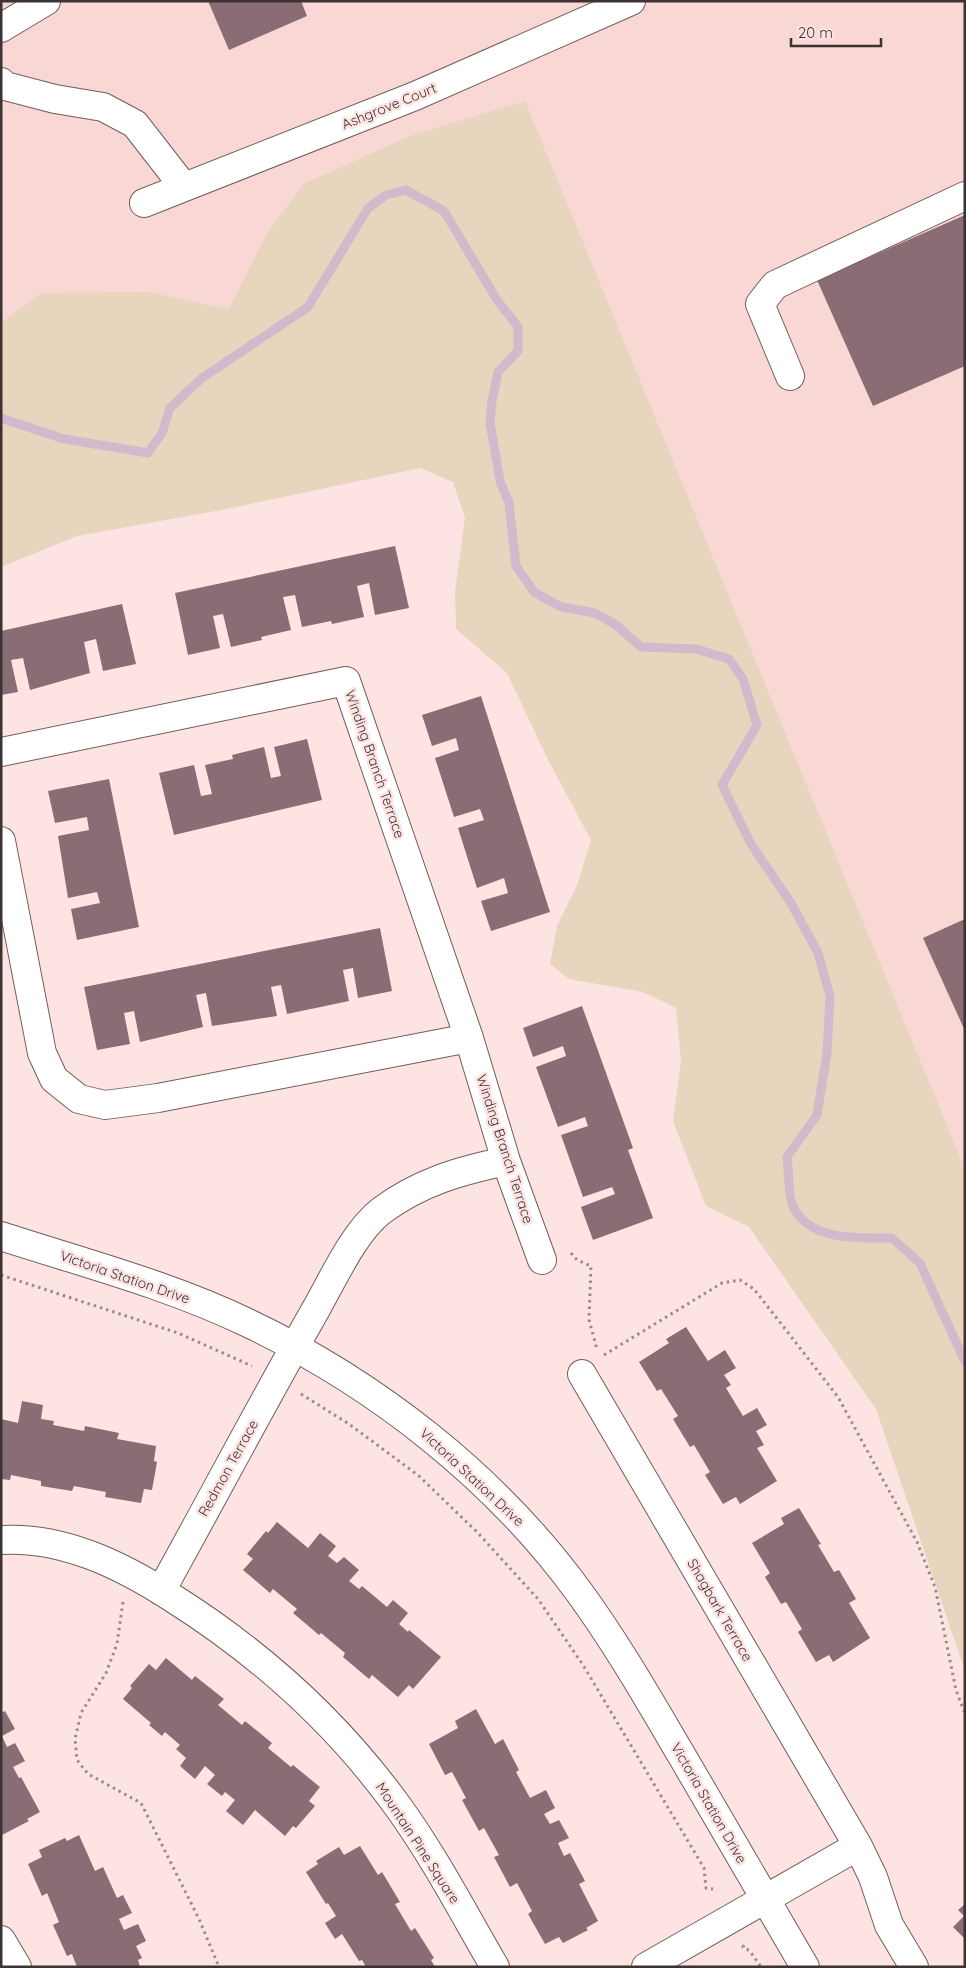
<svg xmlns="http://www.w3.org/2000/svg" width="966" height="1968" font-family="Quicksand,sans-serif">
<style>
.built{fill:#f8d7d4}
.green{fill:#e7d5be}
.lines{fill:none;stroke-linecap:round;stroke-linejoin:round}
.stream{stroke:#d4b9cd;stroke-width:9}
.building{fill:#8a6c75}
.minor-casing{stroke:#725d5b;stroke-width:30}
.path{stroke:#9b8a89;stroke-width:3;stroke-dasharray:2.5 4;stroke-linecap:butt}
.minor{stroke:#fff;stroke-width:28}
.labels{text-anchor:middle;dominant-baseline:central;stroke-width:5;stroke-linejoin:round;paint-order:stroke}
.street-label{font-size:14px;fill:#3d3332;stroke:#fde4e2}
</style>
<rect width="100%" height="100%" fill="#fde4e2"/>
<!-- built -->
<path class="built" d="M1,1H965V1169L525,101L412,135L303,184L267,233L230,309L149,292L1,323Z"/>
<!-- green -->
<path class="green" d="M525,101L965,1169V1671L876,1409L749,1227L706,1206L673,1121L681,1060L676,1008L643,992L569,979L550,964L557,926L577,885L591,840L547,758L507,673L456,629L455,591L465,518L453,482L420,468L227,509L77,536L1,567V323L41,293L149,292L229,309L267,233L303,184L412,135Z"/>
<g class="lines">
<!-- stream -->
<path class="stream" d="M1,418L64,439L148,453L162,433L170,408L202,378L308,307L368,208L386,195L406,190L444,211L497,300L518,327V351L498,372L492,401L490,423L500,481L509,503L516,566L534,592L561,607L595,613L616,625L641,647L696,649L729,659L743,679L757,725L722,785L751,844L791,903L818,953L830,996L827,1053L817,1115L787,1157C789,1170 788,1192 792,1204C808,1242 858,1238 892,1238L920,1263L965,1362"/>
</g>
<!-- building -->
<path class="building" d="M208,1H301L307,16L229,50Z
M965,215V366L873,406L817,280Z
M395,546L409,608L375,615L369,583L357,586L364,617L332,624L331,621L302,627L295,595L283,597L291,630L261,637L262,640L231,647L223,614L213,616L220,648L188,655L175,593Z
M122,604L136,664L103,671L96,639L84,642L90,673L30,690L23,658L11,660L18,692L1,695V631Z
M481,696L550,912L491,931L481,901L508,893L504,878L477,888L458,828L484,820L480,809L454,817L435,758L459,750L456,738L432,746L422,715Z
M307,739L322,800L174,835L159,773L194,765L201,796L212,794L205,765L233,759L232,755L264,747L271,778L281,776L274,747Z
M109,779L139,927L77,940L71,909L100,903L97,892L68,898L58,836L89,830L87,817L55,823L48,791Z
M965,919V1031L923,938Z
M380,928L392,991L358,998L353,968L343,970L349,1001L287,1014L281,985L271,987L277,1016L212,1026L206,993L196,995L203,1027L140,1042L134,1011L124,1013L130,1044L97,1050L84,987Z
M582,1006L633,1148L628,1150L653,1218L593,1240L581,1207L615,1194L612,1187L583,1197L561,1135L588,1126L585,1117L558,1127L536,1067L566,1056L563,1046L533,1057L523,1028Z
M686,1327L708,1361L725,1350L736,1368L724,1375L731,1385L726,1388L743,1416L757,1408L767,1425L756,1431L764,1445L757,1448L777,1481L740,1504L736,1497L723,1504L705,1475L710,1472L694,1445L690,1447L673,1419L678,1416L661,1389L657,1391L639,1362L669,1343L666,1339Z
M22,1401L43,1405L41,1419L54,1421L53,1425L84,1431L85,1426L119,1433L117,1439L156,1446L154,1461L157,1462L152,1490L144,1489L141,1503L105,1497L106,1492L74,1486L72,1491L41,1486V1481L11,1475L10,1480L1,1479V1419L18,1423Z
M799,1508L821,1544L818,1545L834,1572L839,1570L856,1599L849,1603L870,1638L833,1662L829,1655L816,1662L798,1632L802,1629L786,1602L781,1604L765,1577L770,1573L752,1543L784,1524L781,1518Z
M277,1522L308,1548L320,1533L336,1546L328,1556L337,1563L344,1557L359,1570L349,1581L359,1589L362,1586L387,1607L393,1600L408,1613L399,1624L408,1632L409,1630L441,1657L413,1689L409,1685L398,1697L372,1675L369,1679L343,1657L345,1653L321,1633L319,1635L293,1613L297,1609L273,1589L270,1593L243,1570L253,1559L247,1554L266,1531L268,1533Z
M166,1658L192,1680L195,1676L224,1699L218,1705L242,1725L245,1721L272,1743L268,1748L291,1767L293,1765L320,1787L309,1801L315,1806L296,1828L293,1826L285,1836L255,1810L243,1825L226,1811L235,1800L225,1792L222,1796L207,1784L215,1775L205,1766L195,1779L180,1766L186,1758L176,1749L180,1745L165,1732L162,1736L149,1725L151,1723L123,1699L132,1688L130,1686L149,1664L156,1670Z
M476,1709L495,1744L503,1739L519,1770L516,1772L530,1798L546,1790L555,1808L544,1814L550,1824L559,1820L569,1838L558,1843L564,1856L570,1853L585,1881L579,1884L598,1921L586,1928L588,1930L563,1943L559,1937L545,1944L528,1914L532,1911L517,1883L510,1887L494,1857L499,1855L484,1828L479,1831L462,1800L466,1798L452,1772L445,1775L429,1744L458,1728L455,1721Z
M5,1711L15,1729L2,1736L7,1747L15,1743L25,1761L13,1767L19,1778L21,1777L40,1812L27,1819L29,1821L2,1835L1,1713Z
M79,1835L95,1871L103,1867L117,1898L123,1895L132,1913L119,1919L124,1930L138,1924L146,1941L136,1946L142,1958L138,1960L140,1967H77L72,1954L67,1956L53,1925L59,1922L47,1893L42,1896L28,1864L42,1857L39,1850L65,1838L67,1841Z
M360,1846L378,1875L382,1872L400,1902L395,1904L411,1931L415,1928L434,1958L431,1960L435,1967H366L362,1960L359,1961L342,1934L335,1939L325,1923L336,1916L328,1903L326,1904L306,1872L318,1864L316,1861L339,1847L344,1855Z
M965,1904V1939L953,1927L964,1916L958,1910Z"/>
<g class="lines">
<defs>
<path id="minor" d="M1,28L46,1
M1,82L5,86L55,99L103,107L135,124L184,187
M144,203L415,96L631,1
M790,376L760,304L775,285L965,196
M1,752L346,681L469,1038L506,1161L542,1260
M1,841L42,1053L54,1079L79,1099L105,1105L158,1098L469,1038
M1,1236C84,1263 169,1285 248,1323C376,1384 495,1477 579,1592C617,1644 649,1700 682,1756C723,1826 764,1897 805,1967
M582,1374L858,1846L873,1877L889,1925L914,1967
M1,1540C62,1536 121,1565 171,1597C260,1653 337,1722 399,1808C435,1858 464,1914 495,1967
M161,1591C213,1497 263,1402 316,1309C333,1279 354,1232 381,1211C420,1182 459,1171 506,1161
M1,1940L17,1967
M646,1967L858,1846"/>
</defs>
<!-- minor casing -->
<use href="#minor" class="minor-casing"/>
<!-- path -->
<path class="path" d="M571,1253L577,1260L591,1266L589,1320L597,1349
M1,1275L178,1333L252,1366
M604,1355L722,1283L740,1280L754,1289L838,1397L917,1542L935,1587L956,1690L965,1714
M301,1394L349,1424L419,1476L477,1532L538,1599L583,1665L704,1868L706,1888L713,1889
M123,1602L117,1644L106,1673L81,1713L75,1739L77,1760L88,1774L141,1803L199,1919L219,1967
M744,1945L743,1947L750,1951L761,1967"/>
<!-- minor -->
<use href="#minor" class="minor"/>
</g>
<g class="labels">
<!-- street labels -->
<g class="street-label">
<text transform="translate(389 106) rotate(-22)">Ashgrove Court</text>
<text transform="translate(375 764) rotate(71)">Winding Branch Terrace</text>
<text transform="translate(505 1149) rotate(72)">Winding Branch Terrace</text>
<text transform="translate(125 1277) rotate(19)">Victoria Station Drive</text>
<text transform="translate(228 1468) rotate(-61)">Redmon Terrace</text>
<text transform="translate(472 1477) rotate(43)">Victoria Station Drive</text>
<text transform="translate(720 1610) rotate(60)">Shagbark Terrace</text>
<text transform="translate(709 1803) rotate(60)">Victoria Station Drive</text>
<text transform="translate(418 1843) rotate(57)">Mountain Pine Square</text>
</g>
</g>
<!-- border -->
<rect width="966" height="1968" fill="none" stroke="#3d3332" stroke-width="5"/>
<!-- scale -->
<path d="M791 38v8h90v-8" fill="none" stroke="#3d3332" stroke-width="2.5"/>
<text x="798" y="38" font-size="15" fill="#3d3332" stroke="#fde4e2" stroke-width="4" paint-order="stroke">20 m</text>
</svg>
